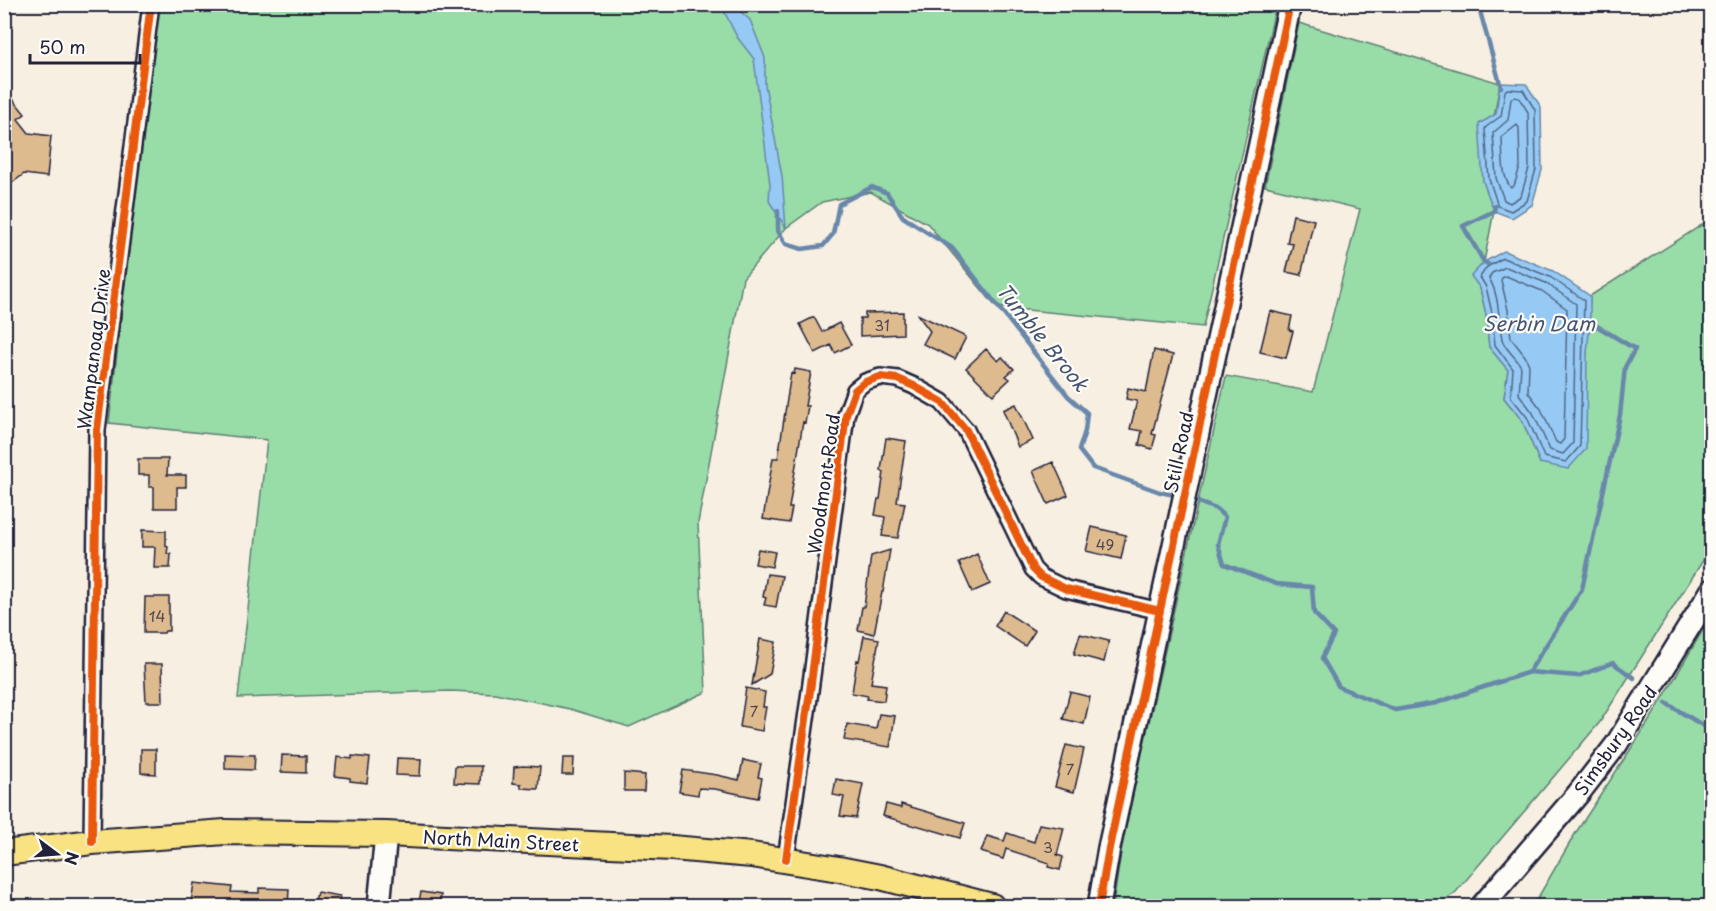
<svg xmlns="http://www.w3.org/2000/svg" width="1716" height="911" font-family="'Playpen Sans',sans-serif">
<style>
.green{fill:#98dca8;stroke:#5d7f72;stroke-width:1.5}
.water{fill:#96caf4;stroke:#6887aa;stroke-width:1.5}
.lines{fill:none;stroke-linecap:round;stroke-linejoin:round}
.shore{stroke:#506585;stroke-width:1.5}
.stream{stroke:#6887aa;stroke-width:4.5}
.building{fill:#deba8f;stroke:#22223b;stroke-width:1.5}
.street-casing{stroke:#22223b;stroke-width:20}
.secondary-casing{stroke:#22223b;stroke-width:26}
.primary-casing{stroke:#22223b;stroke-width:28}
.street{stroke:#fdfcf7;stroke-width:15}
.secondary{stroke:#fdfcf7;stroke-width:21}
.primary{stroke:#f8e281;stroke-width:24}
.cycleway-casing{stroke:#fdfcf7;stroke-width:11}
.cycleway{stroke:#e8590c;stroke-width:8}
.labels{text-anchor:middle;dominant-baseline:central;stroke-width:4.5;stroke-linejoin:round;paint-order:stroke}
.number-label{font-size:15px;fill:#514850}
.street-label{font-size:18px;fill:#22223b;stroke:#fdfcf7}
.water-label{font-size:20px;font-style:italic;fill:#455472;stroke:#fdfcf7}
</style>
<rect width="100%" height="100%" fill="#f7efe2"/>
<filter id="ink" filterUnits="userSpaceOnUse"><feTurbulence type="fractalNoise" baseFrequency=".0167" numOctaves="2"/><feDisplacementMap in="SourceGraphic" scale="12" xChannelSelector="R" yChannelSelector="G"/><feConvolveMatrix kernelMatrix="1 2 1 2 8 2 1 2 1" color-interpolation-filters="sRGB"/></filter>
<g filter="url(#ink)">
<!-- green -->
<path class="green" d="M157,5H1276L1203,327L996,307L928,224L871,192L822,202L786,228L743,278L698,523L706,692L629,727L570,709L495,693L450,691L238,698L267,440L109,423Z
M1299,23L1500,83L1483,180L1494,211L1484,262L1472,276L1480,288L1486,314L1489,347L1508,370L1504,398L1522,420L1540,463L1587,353L1590,296L1711,219V548L1600,722L1456,892L1437,906H1113L1123,839L1226,376L1313,392L1360,209L1265,186Z
M1711,616V906H1533L1575,834L1653,715Z"/>
<!-- water -->
<path class="water" d="M721,5H733L750,20L765,58V85L782,176L786,228L769,201L770,184L754,59L737,37Z
M1500,83L1526,84L1541,107L1542,170L1532,205L1512,218L1494,211L1483,181L1479,124L1496,114Z
M1504,251L1553,271L1590,296V322L1587,353L1586,449L1568,469L1540,463L1522,420L1504,398L1508,370L1489,347L1486,314L1480,288L1471,276L1484,262Z"/>
<g class="lines">
<!-- shore -->
<path class="shore" d="M1507,89L1523,90L1535,110L1536,169L1527,201L1511,211L1498,206L1489,179L1485,129L1486,127L1501,116L1505,91Z
M1514,97L1519,98L1528,112L1529,168L1521,196L1510,203L1504,200L1496,178L1493,133L1508,120L1511,99Z
M1517,125L1519,128L1520,167L1514,186L1511,188C1501,176 1503,153 1502,137Z
M1503,258L1550,277L1584,300L1580,446L1566,462L1544,457L1527,417L1511,397L1513,369L1495,345L1492,313L1486,287L1480,277L1487,267Z
M1506,267L1546,283L1576,304L1573,443L1563,454L1550,450L1533,413L1519,394L1521,367C1517,357 1504,349 1502,339C1498,318 1500,297 1489,278L1492,273Z
M1506,276L1542,291L1567,309L1564,439L1560,444L1556,442L1541,409L1528,392L1529,365L1525,356L1511,338L1508,310L1501,280L1502,278Z"/>
<!-- stream -->
<path class="stream" d="M1478,4L1501,87
M778,211V231L786,244L802,249L823,246L833,234L839,204L872,187L887,193L903,217L952,248L1068,396L1087,413L1085,431L1079,450L1093,468L1160,492L1179,496
M1488,264L1484,262L1463,226L1494,211L1495,206
M1190,499L1216,509L1225,517L1218,544L1224,564L1276,584L1312,587L1314,613L1334,634L1322,658L1339,687L1395,710L1436,703L1529,672L1578,676L1613,663L1634,678
M1529,672L1582,589L1620,415L1625,367L1635,349L1587,320
M1666,703L1712,731"/>
</g>
<!-- building -->
<path class="building" d="M4,88L25,114L18,119L29,133L51,136L47,177L24,174L4,189Z
M1293,215L1314,220L1301,275L1286,272L1293,244L1287,243Z
M1270,311L1292,316L1289,330L1293,331L1286,358L1260,352Z
M903,312V334L860,336V318H865V313Z
M917,314L966,337L955,359L923,344L930,331Z
M814,317L822,332L839,323L851,345L835,353L831,345L815,353L800,324Z
M986,349L998,361L1002,357L1014,369L1006,376L1010,379L993,395L966,368Z
M1154,350L1173,355L1152,434L1156,435L1152,449L1139,445L1142,431L1130,429L1137,401L1126,399L1128,388L1146,392Z
M795,369L811,372L805,406H808L805,423L803,422L789,508H792L789,523L763,519L773,458H778L791,373L794,374Z
M1016,404L1033,440L1018,447L1003,410Z
M886,438L906,441L897,502L905,503L898,538L882,536L885,517L875,515L878,499H880L884,472L881,470Z
M138,459H168L167,475H186V487H177V508H154V487H149V475H138Z
M1053,462L1068,495L1048,504L1033,471Z
M1092,527L1126,535L1121,559L1086,551Z
M142,530L166,531V546L168,547L167,554H171L170,568H154L155,547H142Z
M758,549L775,552L772,567L755,564Z
M890,550L883,592H882L874,634L858,630L862,607H864L871,556Z
M977,554L990,584L972,592L959,563Z
M767,574L782,576L776,607L764,605L766,598L763,597Z
M145,597H169V631H165L164,633H144Z
M1004,611L1035,631L1025,646L995,626Z
M1080,634L1109,641L1104,662L1074,654Z
M864,636L879,639L871,683L886,685L884,701L867,699L868,696L852,693L857,660L859,661Z
M760,639L776,642L770,674L752,685Z
M144,664H162L163,702H146Z
M746,688L765,692L763,707H766L762,731L740,727Z
M1070,692L1090,697L1084,724L1063,719Z
M879,714L895,716L890,747L844,740L847,724L876,729Z
M1066,745L1084,749L1074,792L1055,787Z
M141,749H156V774L141,773Z
M225,754L255,755L254,770L225,769Z
M282,755L306,756V773L281,772Z
M352,756L370,758L367,783L350,781V778L335,776L337,757L352,759Z
M397,758L421,759L420,776L396,775Z
M563,758H574L573,775H562Z
M743,760L761,764L758,777L762,778L758,798L715,789L699,788L698,795L679,792L683,770L717,775L739,780Z
M455,766H481L480,784L454,783Z
M523,766L540,767L538,789L521,788V784L513,783L514,767Z
M624,773L645,775L644,791H624Z
M836,779L863,784L856,818L840,816L844,797L833,795Z
M886,804L901,808V804L965,823L960,838L916,825L915,826L897,821V820L883,816Z
M1039,824L1064,828L1057,855L1063,857L1060,870L1048,867L1049,863L1006,849L1003,859L981,852L987,836L1004,841L1007,833L1034,842Z
M194,883L232,887L231,892L259,893V888L289,889L288,906L230,905V906H217L191,903Z
M317,892L340,896L338,906H314Z
M421,892L441,895L439,906H418Z"/>
<g class="lines">
<defs>
<path id="street" d="M92,842L97,430L151,4
M786,859L810,691L846,415L855,390L865,382L880,377L898,379L914,386L942,402L966,430L1033,569L1041,577L1066,589L1160,611"/>
<path id="secondary" d="M379,906L386,834
M1099,906L1109,848L1290,4
M1482,906L1578,794L1616,745L1712,590"/>
<path id="primary" d="M4,853L92,842L225,832L386,834L672,848L752,855L839,869L880,877L992,906"/>
</defs>
<!-- street casing -->
<use href="#street" class="street-casing"/>
<!-- secondary casing -->
<use href="#secondary" class="secondary-casing"/>
<!-- primary casing -->
<use href="#primary" class="primary-casing"/>
<!-- street -->
<use href="#street" class="street"/>
<!-- secondary -->
<use href="#secondary" class="secondary"/>
<!-- primary -->
<use href="#primary" class="primary"/>
<defs>
<path id="cycleway" d="M92,842L97,430L151,4
M786,859L810,691L846,415L855,390L865,382L880,377L898,379L914,386L942,402L966,430L1033,569L1041,577L1066,589L1160,611
M1099,906L1109,848L1290,4"/>
</defs>
<!-- cycleway casing -->
<use href="#cycleway" class="cycleway-casing"/>
<!-- cycleway -->
<use href="#cycleway" class="cycleway"/>
</g>
</g>
<g class="labels">
<!-- number labels -->
<g class="number-label">
<text x="882" y="324">31</text>
<text x="1105" y="543">49</text>
<text x="157" y="615">14</text>
<text x="754" y="710">7</text>
<text x="1070" y="768">7</text>
<text x="1048" y="846">3</text>
</g>
<!-- street labels -->
<g class="street-label">
<text transform="translate(93 349) rotate(-83)">Wampanoag Drive</text>
<text transform="translate(1178 452) rotate(-78)">Still Road</text>
<text transform="translate(823 484) rotate(-82)">Woodmont Road</text>
<text transform="translate(1615 740) rotate(-55)">Simsbury Road</text>
<text transform="translate(501 840) rotate(3)">North Main Street</text>
</g>
<!-- water labels -->
<g class="water-label">
<text x="1539" y="323">Serbin Dam</text>
<text transform="translate(1043 337) rotate(51)">Tumble Brook</text>
</g>
</g>
<!-- margin -->
<rect width="1716" height="911" fill="none" stroke="#fdfcf7" stroke-width="24"/>
<rect x="12" y="12" width="1692" height="887" fill="none" stroke="#22223b" stroke-width="2" filter="url(#ink)"/>
<!-- north arrow -->
<g transform="translate(57 854) rotate(106)" stroke="#fdfcf7" stroke-width="4.5" paint-order="stroke">
<path d="M0-4.5L10 22L0 15L-10 22Z" fill="#22223b"/>
<text y="-9" font-size="16" font-weight="bold" text-anchor="middle" fill="#22223b">N</text>
</g>
<!-- scale -->
<path d="M30 54v9h110v-9" fill="none" stroke="#22223b" stroke-width="3"/>
<text x="39" y="54" font-size="18" fill="#22223b" stroke="#fdfcf7" stroke-width="4.5" paint-order="stroke">50 m</text>
</svg>
